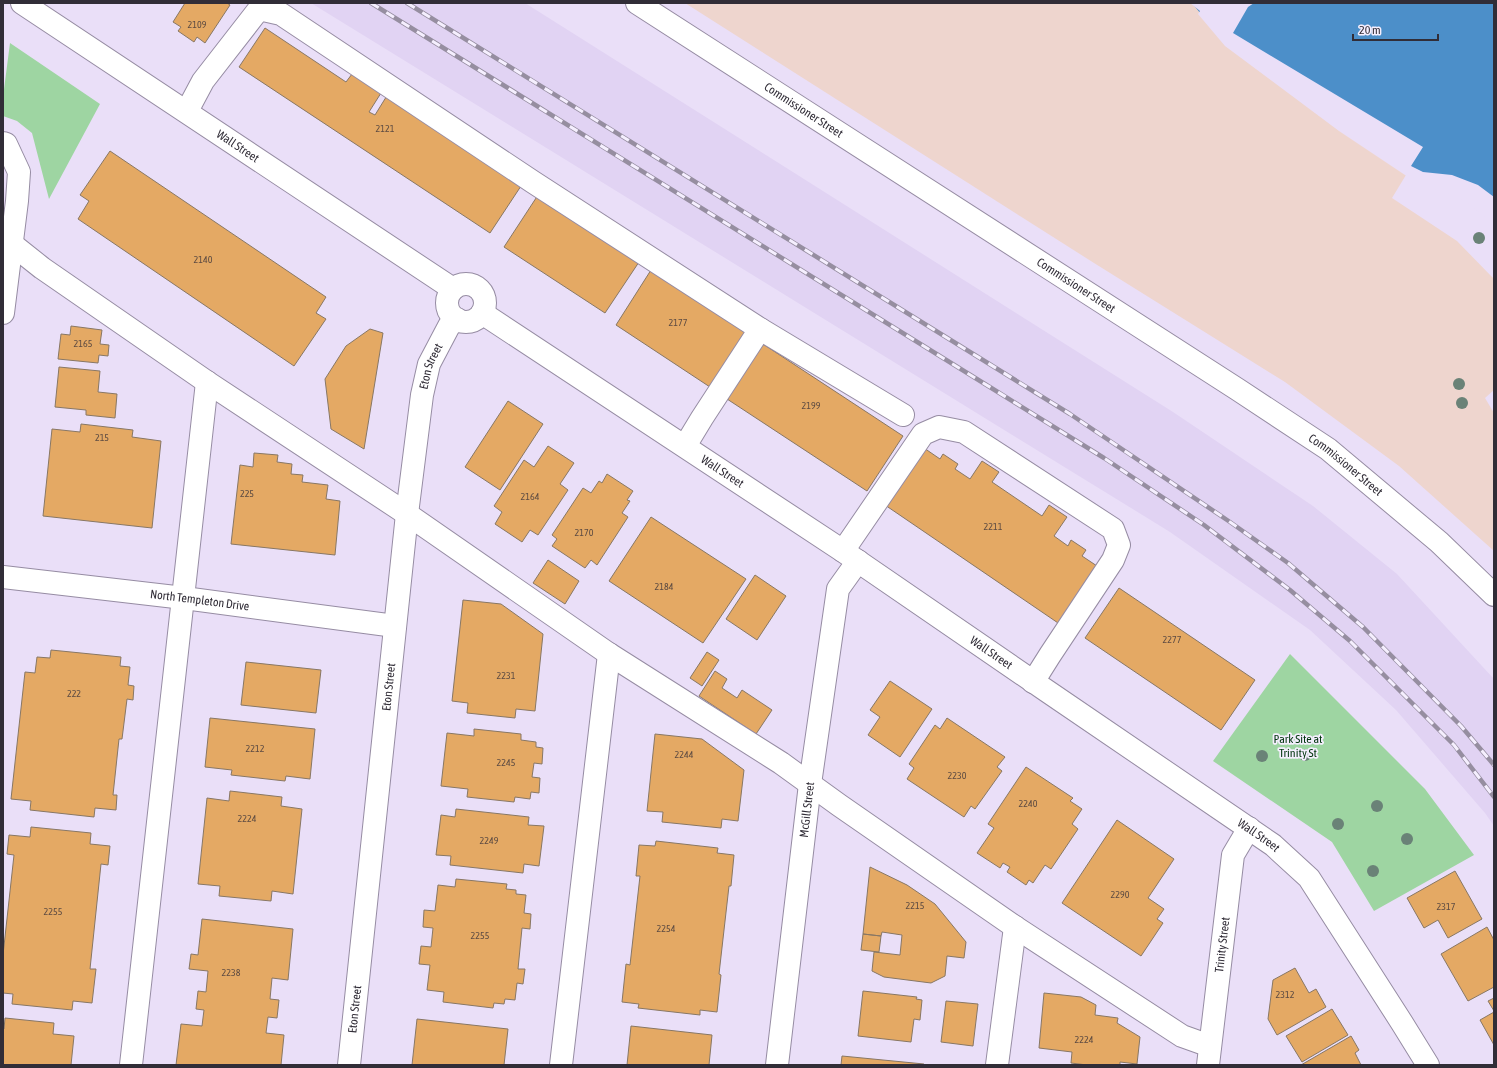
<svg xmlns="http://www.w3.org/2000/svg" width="1497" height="1068" font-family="'Asap Condensed',sans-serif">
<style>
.commercial{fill:#eed5ce}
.built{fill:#e1d3f3}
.green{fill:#9ed5a2}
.water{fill:#4c8fc9}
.pier{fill:#eadff8}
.building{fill:#e4a964;stroke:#887764}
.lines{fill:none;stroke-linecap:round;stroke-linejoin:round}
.minor-casing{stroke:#968ca3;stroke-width:24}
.minor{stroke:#fff;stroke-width:22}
.rail-casing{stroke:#968ea0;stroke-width:4.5}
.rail{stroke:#f5effe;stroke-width:3;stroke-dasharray:9;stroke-linecap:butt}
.tree{fill:#6a8277}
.labels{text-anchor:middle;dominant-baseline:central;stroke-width:3.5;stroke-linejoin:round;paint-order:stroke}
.number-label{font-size:10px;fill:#5e4c42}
.street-label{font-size:12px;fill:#312d37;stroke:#f5effe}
.park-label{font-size:12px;fill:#01350d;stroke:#f5effe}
</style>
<rect width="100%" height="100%" fill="#eadff8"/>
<!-- commercial -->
<path class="commercial" d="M685,3H1254L1423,147L1392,198L1457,241L1494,279V390L1485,398L1494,413V551L1399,466L1285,382L1094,263Z"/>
<!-- built -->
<path class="built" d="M311,3H525L1173,412L1313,506L1397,574L1494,679V826L1485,813L1396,710L1310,630L1170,532Z"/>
<!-- green -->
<path class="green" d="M10,43L100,104L49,199L32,133L17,121L3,116V97Z
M1290,654L1425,789L1474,855L1374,911L1332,842L1213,761Z"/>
<!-- water -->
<path class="water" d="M1192,3H1494V221L1460,195L1421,183L1226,45Z"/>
<!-- pier -->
<path class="pier" d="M1190,3H1254L1248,7L1233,33L1423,147L1411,166L1423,172L1452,175L1478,185L1494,197V223L1459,197L1420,185L1339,131L1225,46L1198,14L1200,11Z"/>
<!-- building -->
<path class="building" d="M185,3H227L230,5L205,43L197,37L194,42L178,31L181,27L173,22Z
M265,28L346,82L352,74L381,93L369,112L375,115L388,94L523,183L490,233L239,67Z
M110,151L326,297L316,313L326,319L294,366L78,219L89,201L80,195Z
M540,192L641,259L605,313L504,247Z
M651,270L749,335L713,389L616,325Z
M71,326L102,330L100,344L109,345L108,356L99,355L98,363L58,359L61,334L70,335Z
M370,329L383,333L364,449L331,429L325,379L346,346Z
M760,342L903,436L867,491L724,397Z
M59,367L100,371L98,392L117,394L115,418L86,415V410L55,407Z
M508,401L543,424L500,490L465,467Z
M81,424L133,430L132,437L161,441L152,528L43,516L52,429L80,432Z
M548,446L574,463L560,484L568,490L538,535L530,530L522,542L495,524L502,512L494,506L524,460L534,467Z
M924,448L940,459L943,454L958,464L955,469L970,479L982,461L999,472L992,482L1042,516L1049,505L1067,517L1054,536L1068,546L1071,540L1086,550L1082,556L1100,568L1061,625L885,505Z
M254,453L278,455L277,462L292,464L291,474L303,475L302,482L328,485L326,499L340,501L335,555L231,544L240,465L253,467Z
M607,474L633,491L627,500L630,501L622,513L628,517L597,565L591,560L585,568L552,546L557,539L552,535L583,488L591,493L599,481L602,483Z
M651,517L746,579L703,643L609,581Z
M548,560L579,581L565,604L533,583Z
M755,575L786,596L757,640L726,619Z
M1119,588L1255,680L1221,730L1085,638Z
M463,600L501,604L543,634L535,711L516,709L515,718L467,713L468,703L452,701Z
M51,650L121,657L120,666L130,667L128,685L134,686L133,700L127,699L122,739H119L113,795H117L116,810L95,808L94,817L30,810L31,801L11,799L25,672L35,673L37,657L50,658Z
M707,652L719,660L702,686L690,678Z
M246,662L321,670L316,713L241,705Z
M715,671L727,679L722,688L737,698L742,690L772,710L756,734L699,696Z
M890,681L932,709L900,757L868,735L880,717L870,710Z
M210,718L315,729L310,779L286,776L285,781L231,775L232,770L205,767Z
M947,718L1005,757L997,767L1002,771L975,809L971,806L964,817L907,779L914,768L909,764L935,725L940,729Z
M474,729L521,734V740L536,742V747L543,748L542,764L534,763L532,777L540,778L539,793L531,792L530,799L515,797L514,802L467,797L468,789L441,786L447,733L474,736Z
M655,734L702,739L744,770L738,821L722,819L721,828L662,822L663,812L647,811Z
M1026,767L1073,798L1070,801L1082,809L1072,824L1078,829L1051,869L1045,865L1033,883L1029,880L1026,885L1007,872L1010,867L1003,863L1000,868L977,853L994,828L988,824Z
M230,791L282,797L281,806L302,809L293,894L272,891L271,901L219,896L220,886L198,884L207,798L229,801Z
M456,809L529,817L528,825L544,826L539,866L524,864L523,873L450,865L451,856L436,855L441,815L455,817Z
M1117,820L1174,859L1148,898L1164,909L1157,919L1163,923L1141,956L1062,903Z
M31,827L91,833L90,844L110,846L108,865L101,864L90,969H96L92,1003L73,1001L72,1010L12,1004L13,994L3,993V955L14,855L7,854L9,835L30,837Z
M656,841L718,848L717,853L734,855L731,886H729L719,974L721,975L717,1012L700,1010V1015L638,1008L639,1004L622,1002L626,964L630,965L640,876H636L639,845L655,846Z
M870,867L907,885L935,904L966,942L964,958L947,956L945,976L931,983L884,977L872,971L874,952L900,955L902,935L882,932L881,936L863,934Z
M1455,871L1482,919L1448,938L1438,920L1424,928L1407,898Z
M456,879L507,884L506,889L516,890V894L526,895L524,913L531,914L530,929L522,928L518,969H525L523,984L517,983L515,1000L505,999L504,1004L494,1003L493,1008L443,1002L444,992L427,990L430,965L419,964L421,946L431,947L433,928L423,927L424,910L435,911L438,885L455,887Z
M202,919L293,929L288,980L272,978L270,999L279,1000L277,1018L268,1017L266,1033L284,1035L281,1065H176L181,1024L202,1026L204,1010L196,1009L198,991L206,992L208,971L189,969L191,954L198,955Z
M1487,927L1494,940V987L1468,1001L1441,954Z
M863,934L881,936L879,952L861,950Z
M1295,968L1309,993L1316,989L1326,1007L1277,1035L1268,1019L1273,980Z
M863,991L917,997L916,999L922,1000L920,1020L914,1019L911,1042L858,1036Z
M1044,993L1081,997L1096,1005L1095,1015L1118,1018L1117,1023L1140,1037L1137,1064L1120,1062V1065H1087L1071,1063L1072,1052L1039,1048Z
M1494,998V1011L1488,1001Z
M946,1001L978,1004L973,1046L941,1042Z
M1332,1009L1348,1035L1302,1062L1286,1036Z
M1494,1012V1045L1480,1020Z
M5,1018L54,1023L53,1034L74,1036L71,1065H3V1029H4Z
M417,1019L508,1029L504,1065H412Z
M631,1026L712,1035L709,1065H627Z
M1351,1036L1359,1050L1355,1053L1361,1065H1301Z
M842,1056L924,1064V1065H841Z"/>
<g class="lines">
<defs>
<g id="minor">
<path id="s1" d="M22,3L453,289"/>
<path id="s2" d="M637,3L1237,389L1328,449L1439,542L1494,595"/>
<path d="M187,111L203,81L259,9L281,14L533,182L760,329L903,415"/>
<path d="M3,143L6,144L19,172L17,201L3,313"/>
<path d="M3,237L42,268L207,382L407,514L609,654L781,763L839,805L1015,927L1182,1036L1210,1046"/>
<circle cx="466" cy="303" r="19"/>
<path id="s3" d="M482,313L843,551L1047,691L1273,845L1309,878L1402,1023L1428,1065"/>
<path d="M685,446L702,418L760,329"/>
<path d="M843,551L923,434L939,427L964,432L1113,529L1119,545L1113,560L1050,655L1033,682"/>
<path id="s4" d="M3,577L184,598L395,626"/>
<path d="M131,1065L207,382"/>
<path id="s5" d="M349,1065L407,514L422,395L429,364L449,326L457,319"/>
<path d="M561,1065L609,654"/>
<path id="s6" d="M777,1065L810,784L838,589L858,561"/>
<path d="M997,1065L1015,927"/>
<path id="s7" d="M1208,1065L1233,855L1249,828"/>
</g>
</defs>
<!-- minor casing -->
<use href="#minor" class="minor-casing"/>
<!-- minor -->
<use href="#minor" class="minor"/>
<defs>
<path id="rail" d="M371,3L993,389L1104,458L1204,525L1290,590L1350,641L1454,745L1494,797
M407,3L1070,414L1230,522L1288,563L1363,627L1461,726L1494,765"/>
</defs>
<!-- rail casing -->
<use href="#rail" class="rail-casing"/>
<!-- rail -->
<use href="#rail" class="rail"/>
</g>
<!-- trees -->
<g class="tree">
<circle cx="1479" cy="238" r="6"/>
<circle cx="1459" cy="384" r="6"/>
<circle cx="1462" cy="403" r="6"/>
<circle cx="1305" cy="755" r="6"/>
<circle cx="1262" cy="756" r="6"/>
<circle cx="1377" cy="806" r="6"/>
<circle cx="1338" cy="824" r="6"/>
<circle cx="1407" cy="839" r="6"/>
<circle cx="1373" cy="871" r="6"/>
</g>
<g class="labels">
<!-- number labels -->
<g class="number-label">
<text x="197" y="24">2109</text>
<text x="385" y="128">2121</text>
<text x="203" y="259">2140</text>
<text x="678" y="322">2177</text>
<text x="83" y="343">2165</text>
<text x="811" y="405">2199</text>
<text x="102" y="437">215</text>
<text x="247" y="493">225</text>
<text x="530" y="496">2164</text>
<text x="993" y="526">2211</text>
<text x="584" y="532">2170</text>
<text x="664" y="586">2184</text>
<text x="1172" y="639">2277</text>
<text x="506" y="675">2231</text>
<text x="74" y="693">222</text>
<text x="255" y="748">2212</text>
<text x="684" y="754">2244</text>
<text x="506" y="762">2245</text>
<text x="957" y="775">2230</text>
<text x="1028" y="803">2240</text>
<text x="247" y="818">2224</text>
<text x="489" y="840">2249</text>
<text x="1120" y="894">2290</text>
<text x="915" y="905">2215</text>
<text x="1446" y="906">2317</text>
<text x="53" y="911">2255</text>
<text x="666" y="928">2254</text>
<text x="480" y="935">2255</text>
<text x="231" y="972">2238</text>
<text x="1285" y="994">2312</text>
<text x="1084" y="1039">2224</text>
</g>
<!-- street labels -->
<g class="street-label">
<text stroke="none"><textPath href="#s2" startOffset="198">Commissioner Street</textPath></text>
<text stroke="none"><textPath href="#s1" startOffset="259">Wall Street</textPath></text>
<text stroke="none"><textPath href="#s2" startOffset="522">Commissioner Street</textPath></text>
<text stroke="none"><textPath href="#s5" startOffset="704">Eton Street</textPath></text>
<text stroke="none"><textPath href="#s2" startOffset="846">Commissioner Street</textPath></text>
<text stroke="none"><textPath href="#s3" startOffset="288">Wall Street</textPath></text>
<text stroke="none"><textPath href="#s4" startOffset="198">North Templeton Drive</textPath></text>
<text stroke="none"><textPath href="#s3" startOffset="612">Wall Street</textPath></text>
<text stroke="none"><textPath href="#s5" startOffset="380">Eton Street</textPath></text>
<text stroke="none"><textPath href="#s6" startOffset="257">McGill Street</textPath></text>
<text stroke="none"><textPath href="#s3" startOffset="936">Wall Street</textPath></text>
<text stroke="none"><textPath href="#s7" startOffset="121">Trinity Street</textPath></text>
<text stroke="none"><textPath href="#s5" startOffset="56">Eton Street</textPath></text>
</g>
<!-- park labels -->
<g class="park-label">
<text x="1298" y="739">Park Site at<tspan x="1298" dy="14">Trinity St</tspan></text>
</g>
</g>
<!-- border -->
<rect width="1497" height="1068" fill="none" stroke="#312d37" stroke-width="8"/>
<!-- scale -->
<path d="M1353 34v6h85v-6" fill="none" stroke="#312d37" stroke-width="2"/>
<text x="1359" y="34" font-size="12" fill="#312d37" stroke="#f5effe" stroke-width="3" paint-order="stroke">20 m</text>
</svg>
